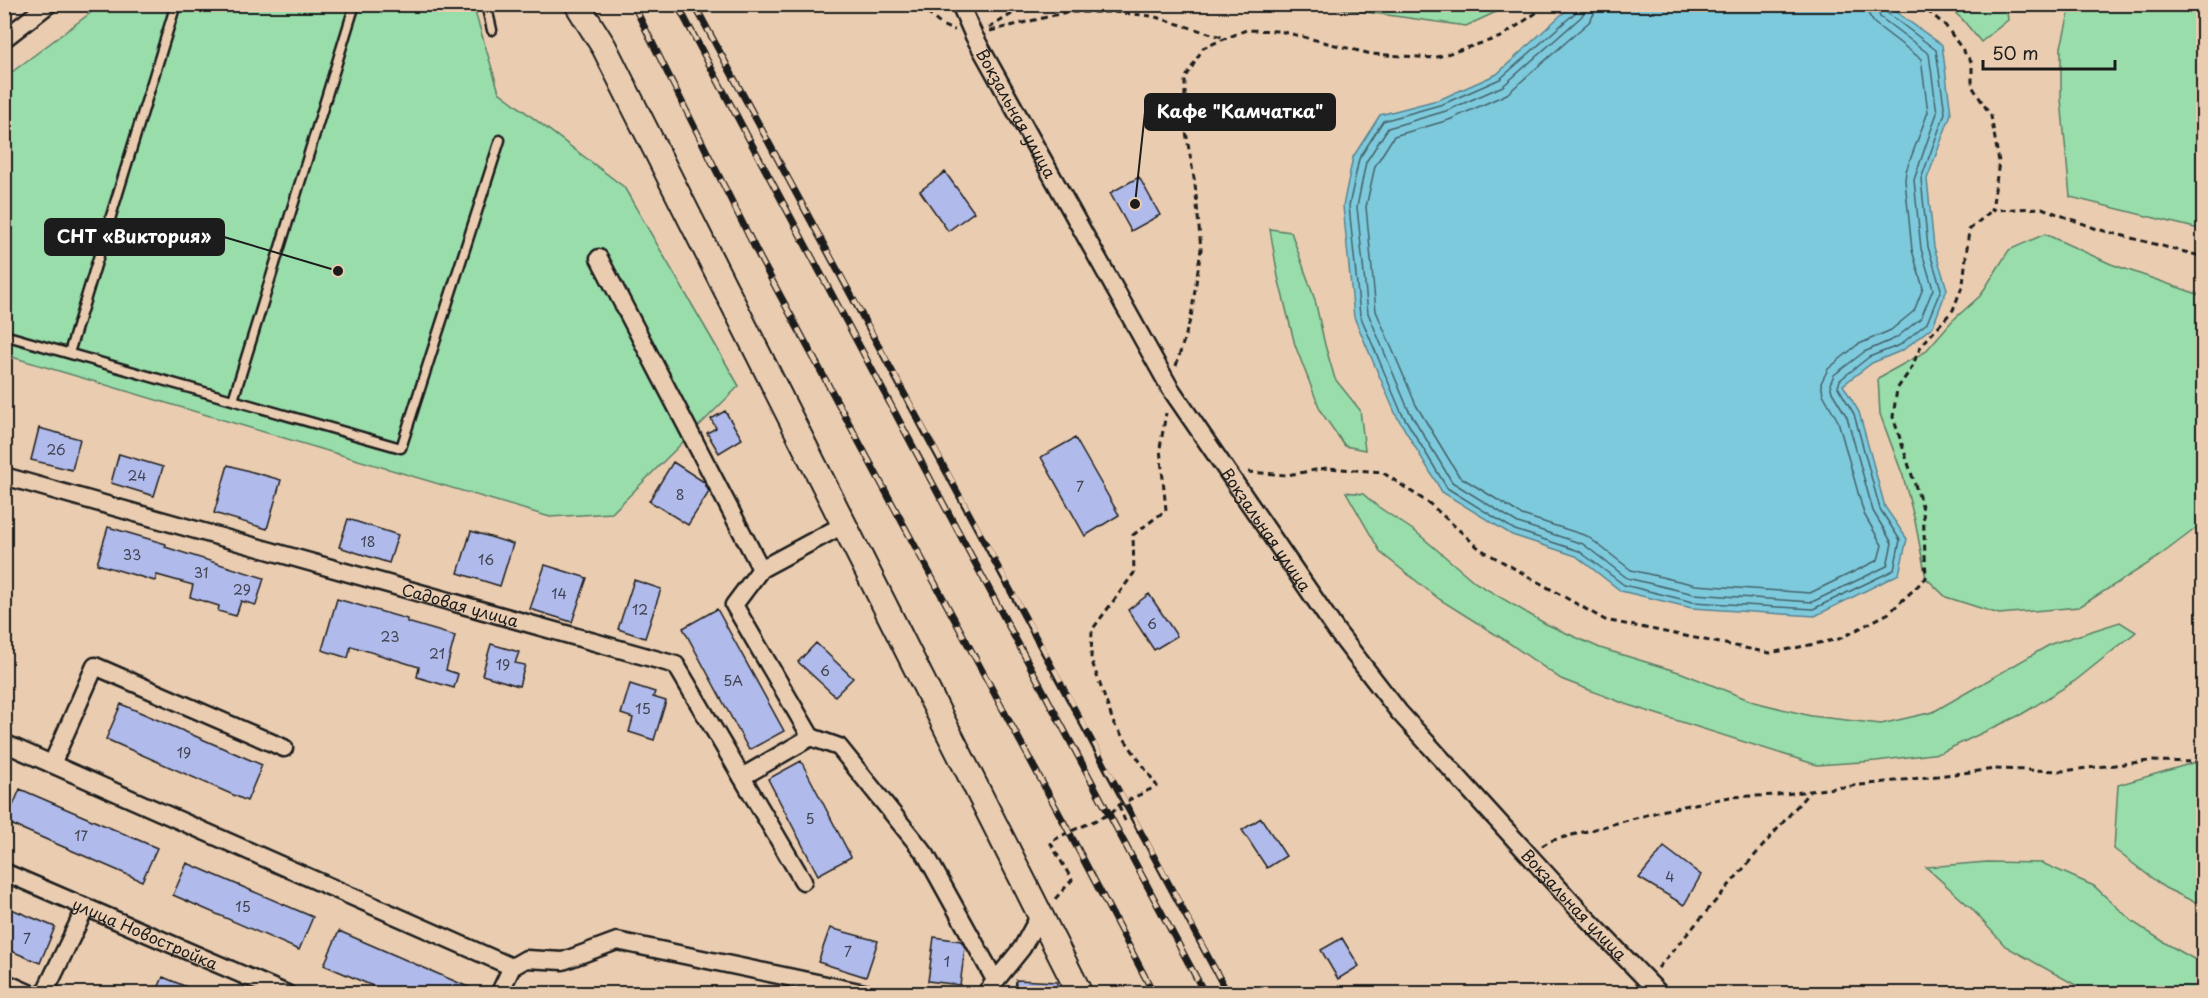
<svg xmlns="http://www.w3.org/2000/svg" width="2208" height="998" font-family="'Playpen Sans',sans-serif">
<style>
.green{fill:#98ddaa;stroke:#5a7c63;stroke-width:1.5}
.water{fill:#7ecadd;stroke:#578490;stroke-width:1.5}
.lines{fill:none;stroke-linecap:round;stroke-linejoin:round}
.shore{stroke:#436269;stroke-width:1.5}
.building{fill:#b0baeb;stroke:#1c1c1c;stroke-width:1.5}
.lane-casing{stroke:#1c1c1c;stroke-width:13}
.street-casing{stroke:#1c1c1c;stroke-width:21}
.secondary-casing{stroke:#1c1c1c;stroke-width:28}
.path{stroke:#1c1c1c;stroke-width:3;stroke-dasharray:6 4.5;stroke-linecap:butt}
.lane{stroke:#eacdb1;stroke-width:8}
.street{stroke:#eacdb1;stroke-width:16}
.secondary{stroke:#eacdb1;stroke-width:24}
.rail-casing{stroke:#1c1c1c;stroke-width:7}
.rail{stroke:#eacdb1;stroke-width:4.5;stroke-dasharray:14;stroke-linecap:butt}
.labels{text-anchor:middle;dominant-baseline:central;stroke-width:6;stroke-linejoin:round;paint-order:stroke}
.number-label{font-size:14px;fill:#414450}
.street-label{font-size:16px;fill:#1c1c1c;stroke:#eacdb1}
.leader{fill:none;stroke:#1c1c1c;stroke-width:2}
.callout-dot{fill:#1c1c1c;stroke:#eacdb1;stroke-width:2}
.callout{fill:#1c1c1c;stroke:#1c1c1c;stroke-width:2}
.callout-label{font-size:18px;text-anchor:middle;font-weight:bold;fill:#fff}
</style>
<rect width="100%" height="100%" fill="#eacdb1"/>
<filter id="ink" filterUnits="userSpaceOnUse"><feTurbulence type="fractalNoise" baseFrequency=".0167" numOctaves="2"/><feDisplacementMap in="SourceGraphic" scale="12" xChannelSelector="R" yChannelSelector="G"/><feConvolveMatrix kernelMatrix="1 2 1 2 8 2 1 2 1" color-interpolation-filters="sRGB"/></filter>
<g filter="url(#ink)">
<!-- green -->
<path class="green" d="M101,5H473L499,92L624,187L739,386L612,513L550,517L5,355L4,78Z
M1330,5H1511L1466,26L1337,8Z
M1946,5H2006L2008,20L1981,42L1962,19Z
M2071,5H2203V230L2070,197L2061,99V47Z
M1270,229L1291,232L1315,300L1325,345L1335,379L1360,410L1365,450L1345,446L1321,412L1295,345L1278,277Z
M2045,234L2111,264L2203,296V523L2154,560L2079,607L1999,614L1946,597L1926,578L1915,521L1903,476L1880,414L1878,378L1925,352L1952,321L1980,296L2009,250Z
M1346,492L1363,494L1377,506L1416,532L1476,583L1546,624L1600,648L1682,673L1754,702L1811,716L1881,724L1933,712L2051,644L2120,622L2136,632L2075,681L2022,714L1940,753L1876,761L1817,765L1628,705L1561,679L1506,641L1439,599L1381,553Z
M2203,760H2204L2203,906L2165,888L2114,849L2118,785Z
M1987,862L2042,863L2094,886L2133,922L2167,944L2203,964V993H2090L2005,946L1971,908L1926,867Z"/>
<!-- water -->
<path class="water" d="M1576,4L1886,5L1942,45L1951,114L1927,179L1934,247L1947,289L1933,326L1903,350L1872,363L1843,385L1859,412L1885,507L1907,539L1899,574L1815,616L1692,608L1621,591L1576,556L1512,535L1442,492L1396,415L1354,317L1343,206L1353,157L1380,115L1441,99L1497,74L1562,14Z"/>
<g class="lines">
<!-- shore -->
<path class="shore" d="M1578,4L1576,12L1500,79L1443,104L1383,121L1359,159L1349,206L1360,315L1401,412L1447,488L1515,530L1579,551L1624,585L1693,602L1813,609L1894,570L1900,540L1880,509L1854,414L1838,387L1840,380L1869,357L1900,345L1927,323L1941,289L1928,247L1921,179L1945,113L1936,50L1886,12L1884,4
M1586,4L1585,11L1581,17L1503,86L1446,111L1388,128L1366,162L1357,207L1368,313L1408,409L1452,482L1518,523L1583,544L1627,578L1694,594L1812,602L1887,566L1892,543L1873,511L1847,417L1832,392L1830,384L1834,375L1864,352L1896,338L1921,318L1933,289L1921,249L1914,180L1937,113L1929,54L1880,17L1876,4
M1595,4L1594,14L1589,22L1507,94L1449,120L1394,136L1375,166L1366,207L1376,311L1416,405L1459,476L1522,515L1587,536L1631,570L1696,585L1810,593L1878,560L1882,545L1864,514L1838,421L1823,394L1821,383L1828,369L1857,345L1891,330L1914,311L1923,288L1912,250L1905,180L1906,171L1928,112L1921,59L1874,23L1869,15L1867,4"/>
</g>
<!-- building -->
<path class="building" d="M945,172L974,212L948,231L920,191Z
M1139,177L1160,215L1131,231L1110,193Z
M725,411L742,439L719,453L707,433L716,428L711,419Z
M39,428L80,439L72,470L31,460Z
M1075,438L1119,515L1085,536L1041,457Z
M119,454L163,467L154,496L111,483Z
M673,462L704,482L709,492L688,525L649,501Z
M228,465L281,480L267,529L214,513Z
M348,519L398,535L389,563L339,547Z
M108,527L166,544L165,547L264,578L256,605L241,601L236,616L218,611L219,606L190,597L193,585L157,575L155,581L97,564Z
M471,531L513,544L500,586L458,573Z
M545,565L587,578L572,622L530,609Z
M634,580L661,589L645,638L618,629Z
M1149,594L1177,636L1154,650L1128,610Z
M337,599L407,619V622L455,636L446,670L458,674L454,688L417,677L419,667L351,646L348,658L322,650Z
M717,609L784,731L749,750L683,628Z
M816,643L853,678L835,696L798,662Z
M491,644L519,652L515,663L525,665L519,686L482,675Z
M630,684L655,692L653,697L666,701L654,740L629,732L633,718L621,714Z
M121,704L262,765L247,801L106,739Z
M801,761L851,857L818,875L768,779Z
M20,789L157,848L142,881L6,822Z
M1261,818L1286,856L1267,868L1242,830Z
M1664,847L1701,875L1684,905L1639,878Z
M187,863L313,917L299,950L173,895Z
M4,906L55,927L40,963L4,948Z
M830,928L878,941L866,977L818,962Z
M339,931L482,993H389L324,965Z
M934,937L961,941L965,948L960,985L928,981Z
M1342,938L1359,966L1338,979L1321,950Z
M163,977L201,993H156Z
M1016,980L1057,982V993H1015Z"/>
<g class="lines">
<defs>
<path id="lane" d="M486,4L492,30
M4,335L401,448L500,140
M69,353L176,4
M233,400L355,4"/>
<g id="street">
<path id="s1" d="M960,4L974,36L1170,388L1338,633L1399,712L1576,907L1660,994"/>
<path d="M4,39L49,4"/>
<path d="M599,258L761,569"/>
<path id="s2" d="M4,476L676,665L803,881"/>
<path d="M811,737L734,605L761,569L845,524"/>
<path d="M4,743L512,967"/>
<path d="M52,764L95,666L284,748"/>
<path d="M742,777L811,737L839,747L926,855L995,980"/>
<path id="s3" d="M4,872L287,994"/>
<path d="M4,982L31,994"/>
<path d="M44,994L86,907"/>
<path d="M499,994L512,967L526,959L563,961L617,941L869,994"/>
<path d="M985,994L1022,948L1041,913"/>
</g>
<path id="secondary" d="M577,4L604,47L1080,994"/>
</defs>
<!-- lane casing -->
<use href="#lane" class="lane-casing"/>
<!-- street casing -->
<use href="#street" class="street-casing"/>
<!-- secondary casing -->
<use href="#secondary" class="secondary-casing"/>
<!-- path -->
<path class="path" d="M921,4C930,16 940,27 955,30
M1919,4L1945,25L1972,63V86L1991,116L1999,162L1992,210L2042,208L2097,229L2204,257
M989,28L1028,4
M990,31L1067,12H1113L1152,16L1225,38
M1176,366L1191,317L1201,249L1195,184L1185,126V79L1203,48L1246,30L1280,31L1371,54L1434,58L1501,37L1549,4
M1248,472L1287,475L1327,468L1382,472L1430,504L1480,549L1605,620L1770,653L1839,639L1889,613L1926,578L1923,509L1893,417L1897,389L1911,369L1921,346L1953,310L1963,284L1969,230L1992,210
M1119,806L1125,821
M1542,846L1550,841L1669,809L1730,797L1777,795L1995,769L2062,771L2149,761L2204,762
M1055,899L1072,880L1050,842L1069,832L1110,814L1119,805L1157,786L1114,724L1091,659L1092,630L1134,573L1133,535L1166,510L1160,448L1166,413
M1658,968L1810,791"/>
<!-- lane -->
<use href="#lane" class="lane"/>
<!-- street -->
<use href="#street" class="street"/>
<!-- secondary -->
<use href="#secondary" class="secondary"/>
<defs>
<path id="rail" d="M633,4L761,260L1069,832L1154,994
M677,4L1205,994
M694,4C872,335 1053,663 1228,994"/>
</defs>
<!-- rail casing -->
<use href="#rail" class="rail-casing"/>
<!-- rail -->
<use href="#rail" class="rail"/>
</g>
</g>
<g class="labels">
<!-- number labels -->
<g class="number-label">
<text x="56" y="449">26</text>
<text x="137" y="475">24</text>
<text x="1080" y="486">7</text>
<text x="680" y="494">8</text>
<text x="368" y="541">18</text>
<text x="132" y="554">33</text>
<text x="486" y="559">16</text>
<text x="201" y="572">31</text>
<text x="242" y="589">29</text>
<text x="559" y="593">14</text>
<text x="640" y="609">12</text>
<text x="1152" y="623">6</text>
<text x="390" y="636">23</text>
<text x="437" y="653">21</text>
<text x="503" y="664">19</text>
<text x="825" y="670">6</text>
<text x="733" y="680">5А</text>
<text x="643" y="708">15</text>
<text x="184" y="752">19</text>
<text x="810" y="818">5</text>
<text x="81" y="835">17</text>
<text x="1670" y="876">4</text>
<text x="243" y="906">15</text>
<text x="27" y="938">7</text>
<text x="848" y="951">7</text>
<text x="947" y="961">1</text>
</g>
<!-- street labels -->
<g class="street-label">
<text stroke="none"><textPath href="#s1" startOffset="123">Вокзальная улица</textPath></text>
<text stroke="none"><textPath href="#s1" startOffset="609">Вокзальная улица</textPath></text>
<text stroke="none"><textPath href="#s2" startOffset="474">Садовая улица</textPath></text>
<text stroke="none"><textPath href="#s1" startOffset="1095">Вокзальная улица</textPath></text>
<text stroke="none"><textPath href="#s3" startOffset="154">улица Новостройка</textPath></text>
</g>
</g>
<!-- callouts -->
<path class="leader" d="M1135 204L1145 112M338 271L224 237"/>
<g class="callout-dot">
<circle cx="1135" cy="204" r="6"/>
<circle cx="338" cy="271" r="6"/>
</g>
<g class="callout">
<rect x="1145" y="94" width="190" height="36" rx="6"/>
<rect x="45" y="219" width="179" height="36" rx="6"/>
</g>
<g class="callout-label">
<text x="1240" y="118">Кафе "Камчатка"</text>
<text x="134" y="243">СНТ «Виктория»</text>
</g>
<!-- margin -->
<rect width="2208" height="998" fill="none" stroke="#eacdb1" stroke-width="24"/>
<rect x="12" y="12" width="2184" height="974" fill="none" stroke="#1c1c1c" stroke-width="2" filter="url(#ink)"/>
<!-- scale -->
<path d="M1983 60v9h132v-9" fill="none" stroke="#1c1c1c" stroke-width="3"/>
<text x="1992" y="60" font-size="18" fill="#1c1c1c" stroke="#eacdb1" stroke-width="4.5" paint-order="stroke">50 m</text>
</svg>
